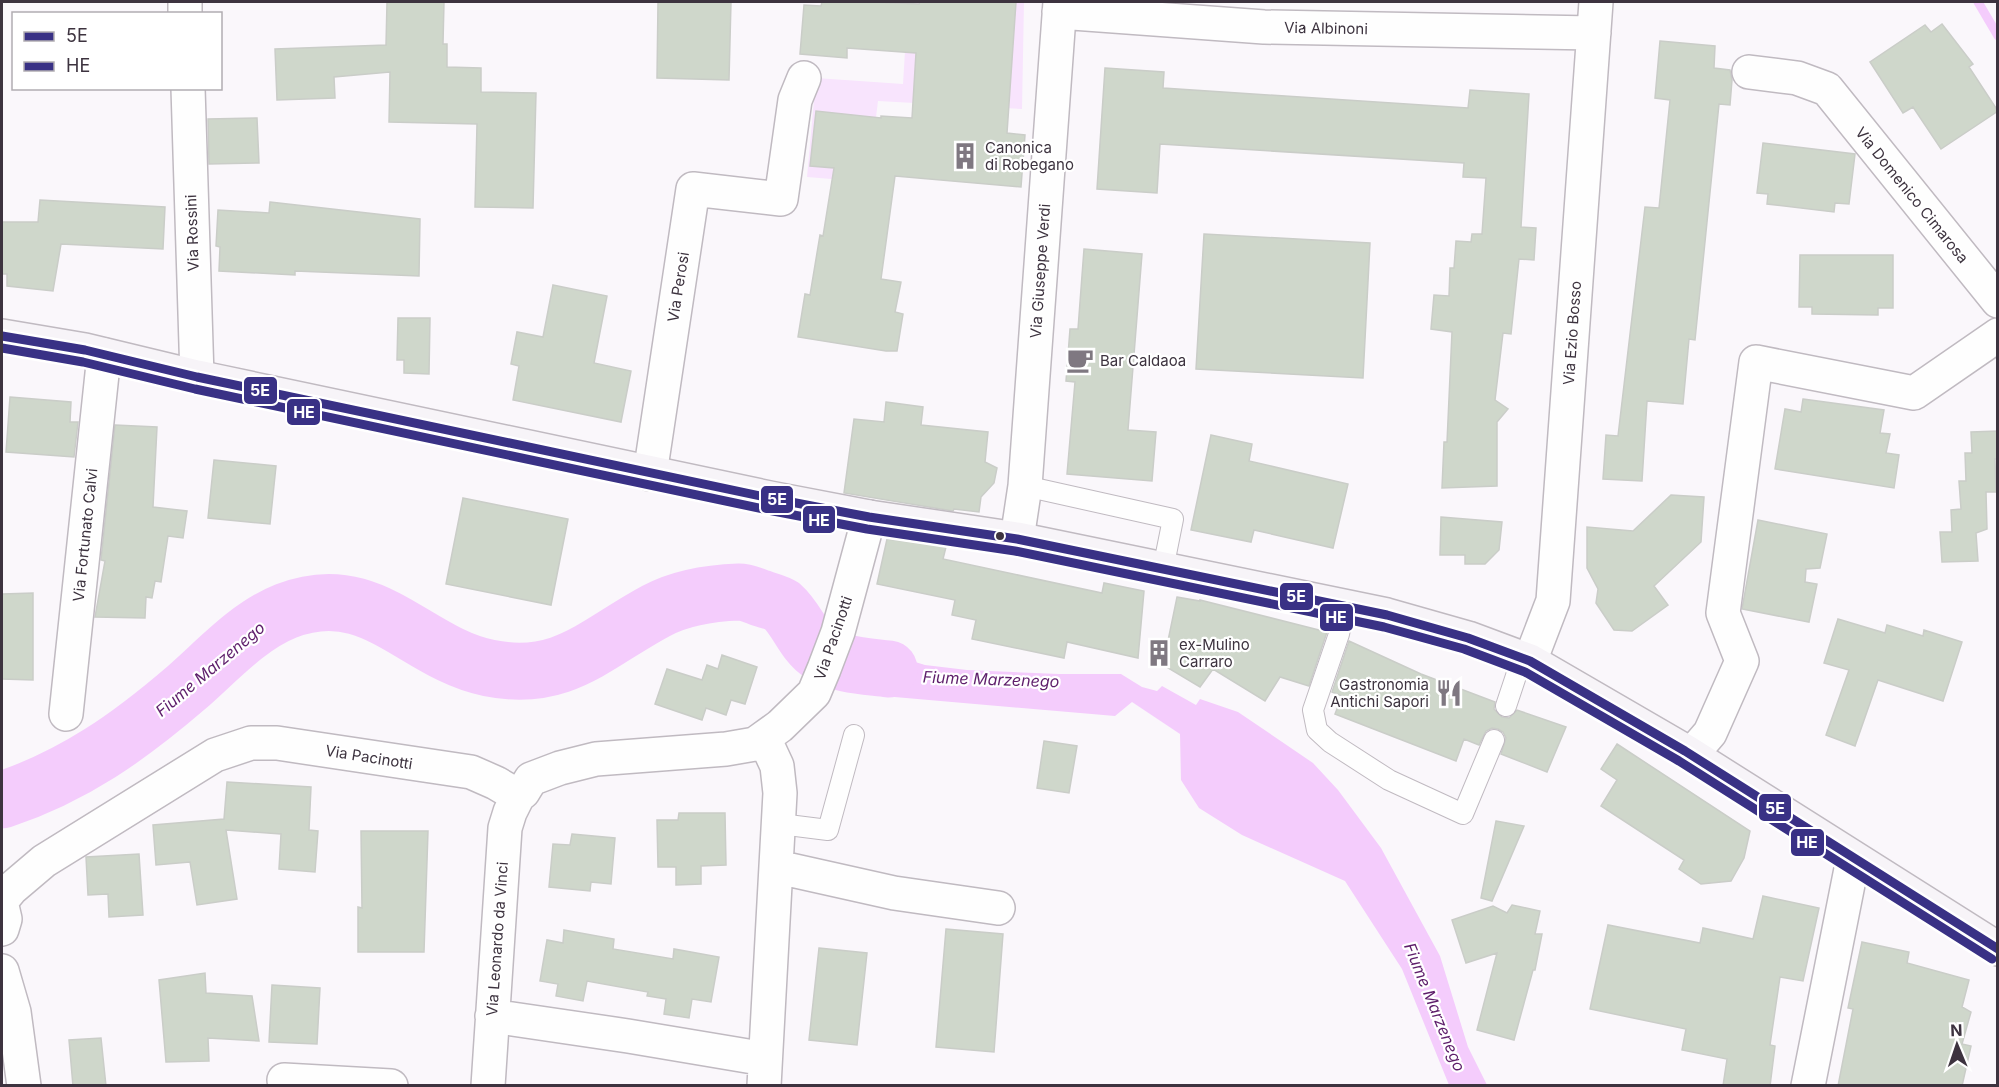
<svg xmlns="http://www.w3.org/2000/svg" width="1999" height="1087" font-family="Inter,sans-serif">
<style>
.green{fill:#f8e4fd}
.water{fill:#f4ccfc}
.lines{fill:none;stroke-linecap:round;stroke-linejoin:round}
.stream{stroke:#f4ccfc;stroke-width:9}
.river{stroke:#f4ccfc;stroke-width:57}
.building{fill:#cfd7cb;stroke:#cacdc8;stroke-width:1.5}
.service-casing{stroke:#c0bac1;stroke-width:22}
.minor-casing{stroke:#c0bac1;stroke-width:36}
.secondary-casing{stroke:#c0bac1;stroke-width:36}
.service{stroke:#fefefe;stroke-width:20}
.minor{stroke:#fefefe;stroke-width:33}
.secondary{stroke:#f7f4f8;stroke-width:33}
.bus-1-casing{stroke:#fff;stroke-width:14}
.bus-2-casing{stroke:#fff;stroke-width:14}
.bus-1{stroke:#393185;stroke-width:9}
.bus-2{stroke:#393185;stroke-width:9}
.bus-dot{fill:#3d333f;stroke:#fff;stroke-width:2}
.labels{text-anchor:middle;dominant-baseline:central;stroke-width:4.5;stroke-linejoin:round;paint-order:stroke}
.street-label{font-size:15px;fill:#3d333f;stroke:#fff}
.poi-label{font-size:15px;fill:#3d333f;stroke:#fff;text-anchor:start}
.water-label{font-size:16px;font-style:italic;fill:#5e1e6b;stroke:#fff}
.line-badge{stroke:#fff;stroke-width:2}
.badge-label{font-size:16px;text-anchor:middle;font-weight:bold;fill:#fff}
</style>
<rect width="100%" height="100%" fill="#faf7fb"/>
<!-- green -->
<path class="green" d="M908,2H1024L1022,109L878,101L868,182L807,177L816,78L903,84Z"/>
<!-- water -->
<path class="water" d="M850,642L925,665L967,670L1059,674H1121L1142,687L1157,691L1162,686L1196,705L1200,699L1238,712L1313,763L1338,790L1381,848L1440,956L1468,1047L1487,1085H1449L1402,969L1345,881L1242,835L1199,808L1181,780L1180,734L1132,702L1115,716L883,696L841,686C838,669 843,657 850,642Z"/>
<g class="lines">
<!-- stream -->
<path class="stream" d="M1978,2L1998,36"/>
<!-- river -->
<path class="river" d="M2,800C74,776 129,737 186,688C217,661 248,626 286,611C372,577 414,653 489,668C563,683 596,643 656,611C682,597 710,593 739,592C746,592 752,595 758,597C765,600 776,602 782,606C797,619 804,643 820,653C841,666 866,666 889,669"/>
</g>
<!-- building -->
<path class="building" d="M387,2H444L443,44H447V67L481,68V92L536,93L533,208L475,207L477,124L389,122L390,72L334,77L335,98L277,100L275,49L386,45Z
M658,2H731L729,80L657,78Z
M822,2H873L919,4L920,2H1016L1007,133L1025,135L1021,187L895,176L881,279L901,282L895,312L903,314L897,351H886L798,337L805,294L810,295L820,235L823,236L834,168L810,166L816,111L881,118V116L912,118L916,53L847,48V58L800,54L804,5L821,6Z
M1942,24L1973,64L1969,67L1998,111L1941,149L1913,107L1903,113L1870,62L1925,25L1931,32Z
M1660,41L1715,46L1714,68L1730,70L1732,80L1730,105L1719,104L1695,340L1689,339L1683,404L1647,401L1642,481L1603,479L1606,435L1618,436L1645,207L1659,208L1670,100L1655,98Z
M1105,68L1164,72L1163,88L1468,108L1470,90L1529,94L1521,227L1536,228L1534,260L1519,259L1511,334L1503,333L1495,400L1508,409L1497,422V486L1442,488L1444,442H1447L1452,332L1431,329L1434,295L1449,296L1450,268H1454L1456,241L1471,242L1472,234H1482L1486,178L1463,177L1464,163L1160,144L1157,193L1097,189Z
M257,118L259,163L209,164L208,119Z
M1763,143L1855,154L1849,204L1835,203L1834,212L1767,204L1768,194L1757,193Z
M40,200L165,207L163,249L61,244L53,291L7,286V274H2V222H38Z
M270,202L420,219L419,276L295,271V275L219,271L220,247L216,246L218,210L269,213Z
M1204,234L1370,243L1363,378L1196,369Z
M1084,249L1142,254L1128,430L1156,432L1152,481L1067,474L1075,382L1066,381L1070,329H1078Z
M1800,255H1893V308H1878V315L1812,314V307H1799Z
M553,285L607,296L594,363L631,371L621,422L513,400L519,366L511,364L517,332L543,337Z
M398,318H430L429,374L404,373V360H397Z
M10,397L71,402L70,422H78L74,457L6,452Z
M1803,399L1884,410L1880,433L1890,434L1886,453L1899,455L1894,488L1775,469L1785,409L1801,412Z
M886,402L923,407L921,425L988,432L985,462L997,468L994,483L981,497L979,512L954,509L953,511L844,493L854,419L884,422Z
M115,425L157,427L153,507L187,511L183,538L168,536L161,582L155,581L152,598L146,597L145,618L95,617L105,561L101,560Z
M1998,431V459H1995L1996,492H1986L1987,529L1976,533L1978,561L1942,562L1940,532H1952L1951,510L1961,509L1959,481H1966L1965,453H1972L1971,432Z
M1211,435L1252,444L1249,461L1348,484L1333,548L1254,530L1251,542L1191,530Z
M214,460L276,466L270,524L208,518Z
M1671,495L1704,497L1701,542L1654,586L1668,605L1632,631L1614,630L1596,603L1598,589L1587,568V527L1633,531Z
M463,498L568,519L551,605L446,584Z
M1441,517L1502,522L1499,550L1485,564H1465V555H1440Z
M1758,520L1827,534L1820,568L1806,569L1805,582L1817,584L1809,622L1742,609Z
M887,539L946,547L943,559L1102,593L1104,583L1144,591L1138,658L1067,642L1064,658L972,639L976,620L952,615L955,600L877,584Z
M33,593V680L2,679V594Z
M1177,597L1200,601V600L1327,632L1309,686L1280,677L1265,701L1213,669L1200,687L1163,665Z
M1838,619L1885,633L1887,625L1923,636L1924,630L1962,642L1943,701L1878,680L1855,746L1826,735L1849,670L1824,663Z
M1349,641L1421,674L1495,702L1494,709L1502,717L1509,718L1517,710L1566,727L1547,772L1501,754L1506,738L1503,732L1498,729L1492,728L1486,731L1479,745L1464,739L1456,761L1335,714L1342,696L1332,692Z
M722,655L757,667L745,704L731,700L726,715L706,708L702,720L655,704L667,669L702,680L707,665L718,669Z
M1044,741L1077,746L1069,793L1037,788Z
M1617,744L1750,831L1744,858L1731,881L1701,884L1679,869L1684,860L1601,806L1617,780L1601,769Z
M227,782L311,787L309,830L318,831L315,872L279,869L281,834L226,830L237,899L197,905L190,862L156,865L153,825L224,819Z
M679,813H725L726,865L701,866V884L676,885V867H658L657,820H678Z
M1496,821L1524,826L1492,901L1481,898Z
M361,831H428L424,952H358V907L362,908Z
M572,834L615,838L611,884L591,882L590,891L549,887L553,844L570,845Z
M139,854L143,915L109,917L108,894L88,895L86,857Z
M1763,896L1819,908L1803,981L1780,977L1770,1045L1775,1046L1770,1086H1723L1727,1059L1682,1050L1686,1029L1590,1009L1608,925L1700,943L1703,928L1753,939Z
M1512,905L1540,911L1535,934H1542L1535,970H1533L1514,1040L1477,1030L1497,953L1466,963L1452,920L1493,906L1507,913Z
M946,929L1003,934L994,1052L936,1047Z
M564,930L614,939L613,949L673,959L674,949L719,957L711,1002L692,999L689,1018L664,1014L666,999L647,996L648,992L587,981L583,1001L556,996L558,984L540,981L547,940L563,943Z
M1862,942L1909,952L1907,963L1969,980L1962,1007L1971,1012L1962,1044L1971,1046L1962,1086H1838L1853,1009L1848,1008Z
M819,948L867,953L857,1045L809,1040Z
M205,973L206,993L252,996L259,1041L208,1038L209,1061L166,1062L159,980Z
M272,985L320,988L317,1044L269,1042Z
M101,1038L106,1086H73L69,1040Z"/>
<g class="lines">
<defs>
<path id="service" d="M1025,486L1173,519L1163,569
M1345,606L1339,634L1313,710L1317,730L1330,742L1389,780L1463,814L1494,740
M1506,706L1522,658
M780,824L828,830L854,735"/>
<path id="minor" d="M185,2V14
M1059,12L1264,27L1594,33
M1749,72L1797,78L1827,89L1998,301
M188,88L197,377
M650,474L693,189L781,199L795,100L804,78
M1017,539L1025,486L1060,2
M1530,661L1553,601L1596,2
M66,714L104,355
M1691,755L1710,733L1742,661L1723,613L1756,362L1914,393L1998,335
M776,870H791L894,893L998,908
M2,900L11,889L44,861L215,755L251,743H277L471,772L496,783L518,796
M2,906L5,919L2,929
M2,971L14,1012L24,1086
M492,1016L628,1036L765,1059
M284,1080L391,1086
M488,1086L505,828L510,812L518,796L523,792L531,779L560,768L596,759L726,749L755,744L780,726L814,693L824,669L838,632L869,517
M764,1086L780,793L777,766L764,738
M1808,1086L1853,859"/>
<path id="secondary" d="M2,336L85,350L197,377L770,498L869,517L1017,539L1387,615L1468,638L1530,661L1685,751L1998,949"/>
</defs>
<!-- service casing -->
<use href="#service" class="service-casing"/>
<!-- minor casing -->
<use href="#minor" class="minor-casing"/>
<!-- secondary casing -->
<use href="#secondary" class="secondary-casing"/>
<!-- service -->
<use href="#service" class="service"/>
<!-- minor -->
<use href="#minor" class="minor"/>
<!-- secondary -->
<use href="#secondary" class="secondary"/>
<defs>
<path id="bus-1" d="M2,336L85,350L197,377L770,498L869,517L1017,539L1387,615L1468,638L1530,661L1685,751L1998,949"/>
<path id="bus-2" d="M2,348L83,362L195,389L768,510L867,529L1015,551L1384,627L1464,649L1525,672L1679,761L1992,959"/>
</defs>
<!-- bus-1 casing -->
<use href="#bus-1" class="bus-1-casing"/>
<!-- bus-2 casing -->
<use href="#bus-2" class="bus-2-casing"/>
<!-- bus-1 -->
<use href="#bus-1" class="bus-1"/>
<!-- bus-2 -->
<use href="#bus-2" class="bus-2"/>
</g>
<!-- icons -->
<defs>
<symbol id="building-bare" viewBox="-9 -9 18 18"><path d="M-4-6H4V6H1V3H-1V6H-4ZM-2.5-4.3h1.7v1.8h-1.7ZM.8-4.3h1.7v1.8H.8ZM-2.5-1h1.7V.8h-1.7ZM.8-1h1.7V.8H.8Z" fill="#7f7881" stroke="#fff" stroke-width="2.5" paint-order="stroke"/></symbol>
<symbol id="cafe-bare" viewBox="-9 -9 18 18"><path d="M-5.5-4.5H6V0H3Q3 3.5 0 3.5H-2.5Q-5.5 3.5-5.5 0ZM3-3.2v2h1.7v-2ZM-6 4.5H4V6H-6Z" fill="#7f7881" stroke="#fff" stroke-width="2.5" paint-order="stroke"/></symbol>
<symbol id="restaurant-bare" viewBox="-9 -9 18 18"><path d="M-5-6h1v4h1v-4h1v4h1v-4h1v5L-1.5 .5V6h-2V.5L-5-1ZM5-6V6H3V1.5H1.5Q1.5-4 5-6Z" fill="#7f7881" stroke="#fff" stroke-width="2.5" paint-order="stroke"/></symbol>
</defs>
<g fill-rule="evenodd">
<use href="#building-bare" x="946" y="137" width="38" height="38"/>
<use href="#cafe-bare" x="1061" y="341" width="38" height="38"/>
<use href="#building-bare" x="1140" y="634" width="38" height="38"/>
<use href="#restaurant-bare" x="1430" y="674" width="38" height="38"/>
</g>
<!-- markers -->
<circle class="bus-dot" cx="1000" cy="536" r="5"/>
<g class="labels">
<!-- street labels -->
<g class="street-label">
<text transform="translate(1326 28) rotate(1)">Via Albinoni</text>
<text transform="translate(1912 195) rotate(51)">Via Domenico Cimarosa</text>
<text transform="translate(192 233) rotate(-92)">Via Rossini</text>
<text transform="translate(1040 271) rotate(-86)">Via Giuseppe Verdi</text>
<text transform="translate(678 287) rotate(-81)">Via Perosi</text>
<text transform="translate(1572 333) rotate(-86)">Via Ezio Bosso</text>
<text transform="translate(85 535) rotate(-84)">Via Fortunato Calvi</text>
<text transform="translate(833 638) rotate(-71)">Via Pacinotti</text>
<text transform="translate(369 757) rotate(9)">Via Pacinotti</text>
<text transform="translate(497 939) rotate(-86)">Via Leonardo da Vinci</text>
</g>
<!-- poi labels -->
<g class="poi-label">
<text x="985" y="147">Canonica<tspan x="985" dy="17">di Robegano</tspan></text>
<text x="1100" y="360">Bar Caldaoa</text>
<text x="1179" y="644">ex-Mulino<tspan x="1179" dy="17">Carraro</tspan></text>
<text x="1429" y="684" text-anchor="end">Gastronomia<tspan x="1429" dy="17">Antichi Sapori</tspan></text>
</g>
<!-- water labels -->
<g class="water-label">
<text transform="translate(210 669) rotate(-40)">Fiume Marzenego</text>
<text transform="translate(991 679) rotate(2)">Fiume Marzenego</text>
<text transform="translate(1435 1007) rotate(68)">Fiume Marzenego</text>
</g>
</g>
<g class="line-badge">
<rect x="243" y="376" width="35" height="29" rx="6" fill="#393185"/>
<rect x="286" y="398" width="35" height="28" rx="6" fill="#393185"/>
<rect x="760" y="485" width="34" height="29" rx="6" fill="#393185"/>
<rect x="802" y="505" width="34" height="29" rx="6" fill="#393185"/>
<rect x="1279" y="582" width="35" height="29" rx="6" fill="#393185"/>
<rect x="1319" y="603" width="35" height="29" rx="6" fill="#393185"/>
<rect x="1758" y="793" width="34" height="29" rx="6" fill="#393185"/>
<rect x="1790" y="828" width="35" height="29" rx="6" fill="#393185"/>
</g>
<g class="badge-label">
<text x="260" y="396">5E</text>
<text x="304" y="418">HE</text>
<text x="777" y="505">5E</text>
<text x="819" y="526">HE</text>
<text x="1296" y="602">5E</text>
<text x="1336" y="623">HE</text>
<text x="1775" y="814">5E</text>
<text x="1807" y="848">HE</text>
</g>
<!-- border -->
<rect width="1999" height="1087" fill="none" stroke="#3d333f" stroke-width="6"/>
<!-- legend -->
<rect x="12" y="12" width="210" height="78" fill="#ffffff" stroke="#b1adb2" stroke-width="1.5"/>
<rect x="24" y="32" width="30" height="9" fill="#393185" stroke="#b1adb2" stroke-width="1.5"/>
<text x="66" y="42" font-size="18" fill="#3d333f">5E</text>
<rect x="24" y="62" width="30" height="9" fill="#393185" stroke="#b1adb2" stroke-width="1.5"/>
<text x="66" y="72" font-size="18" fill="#3d333f">HE</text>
<!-- north arrow -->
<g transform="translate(1957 1045) rotate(358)" stroke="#ffffff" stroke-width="4.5" paint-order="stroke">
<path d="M0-4.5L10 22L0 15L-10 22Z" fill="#3d333f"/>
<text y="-9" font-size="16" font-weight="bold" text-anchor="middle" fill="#3d333f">N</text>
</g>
</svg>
